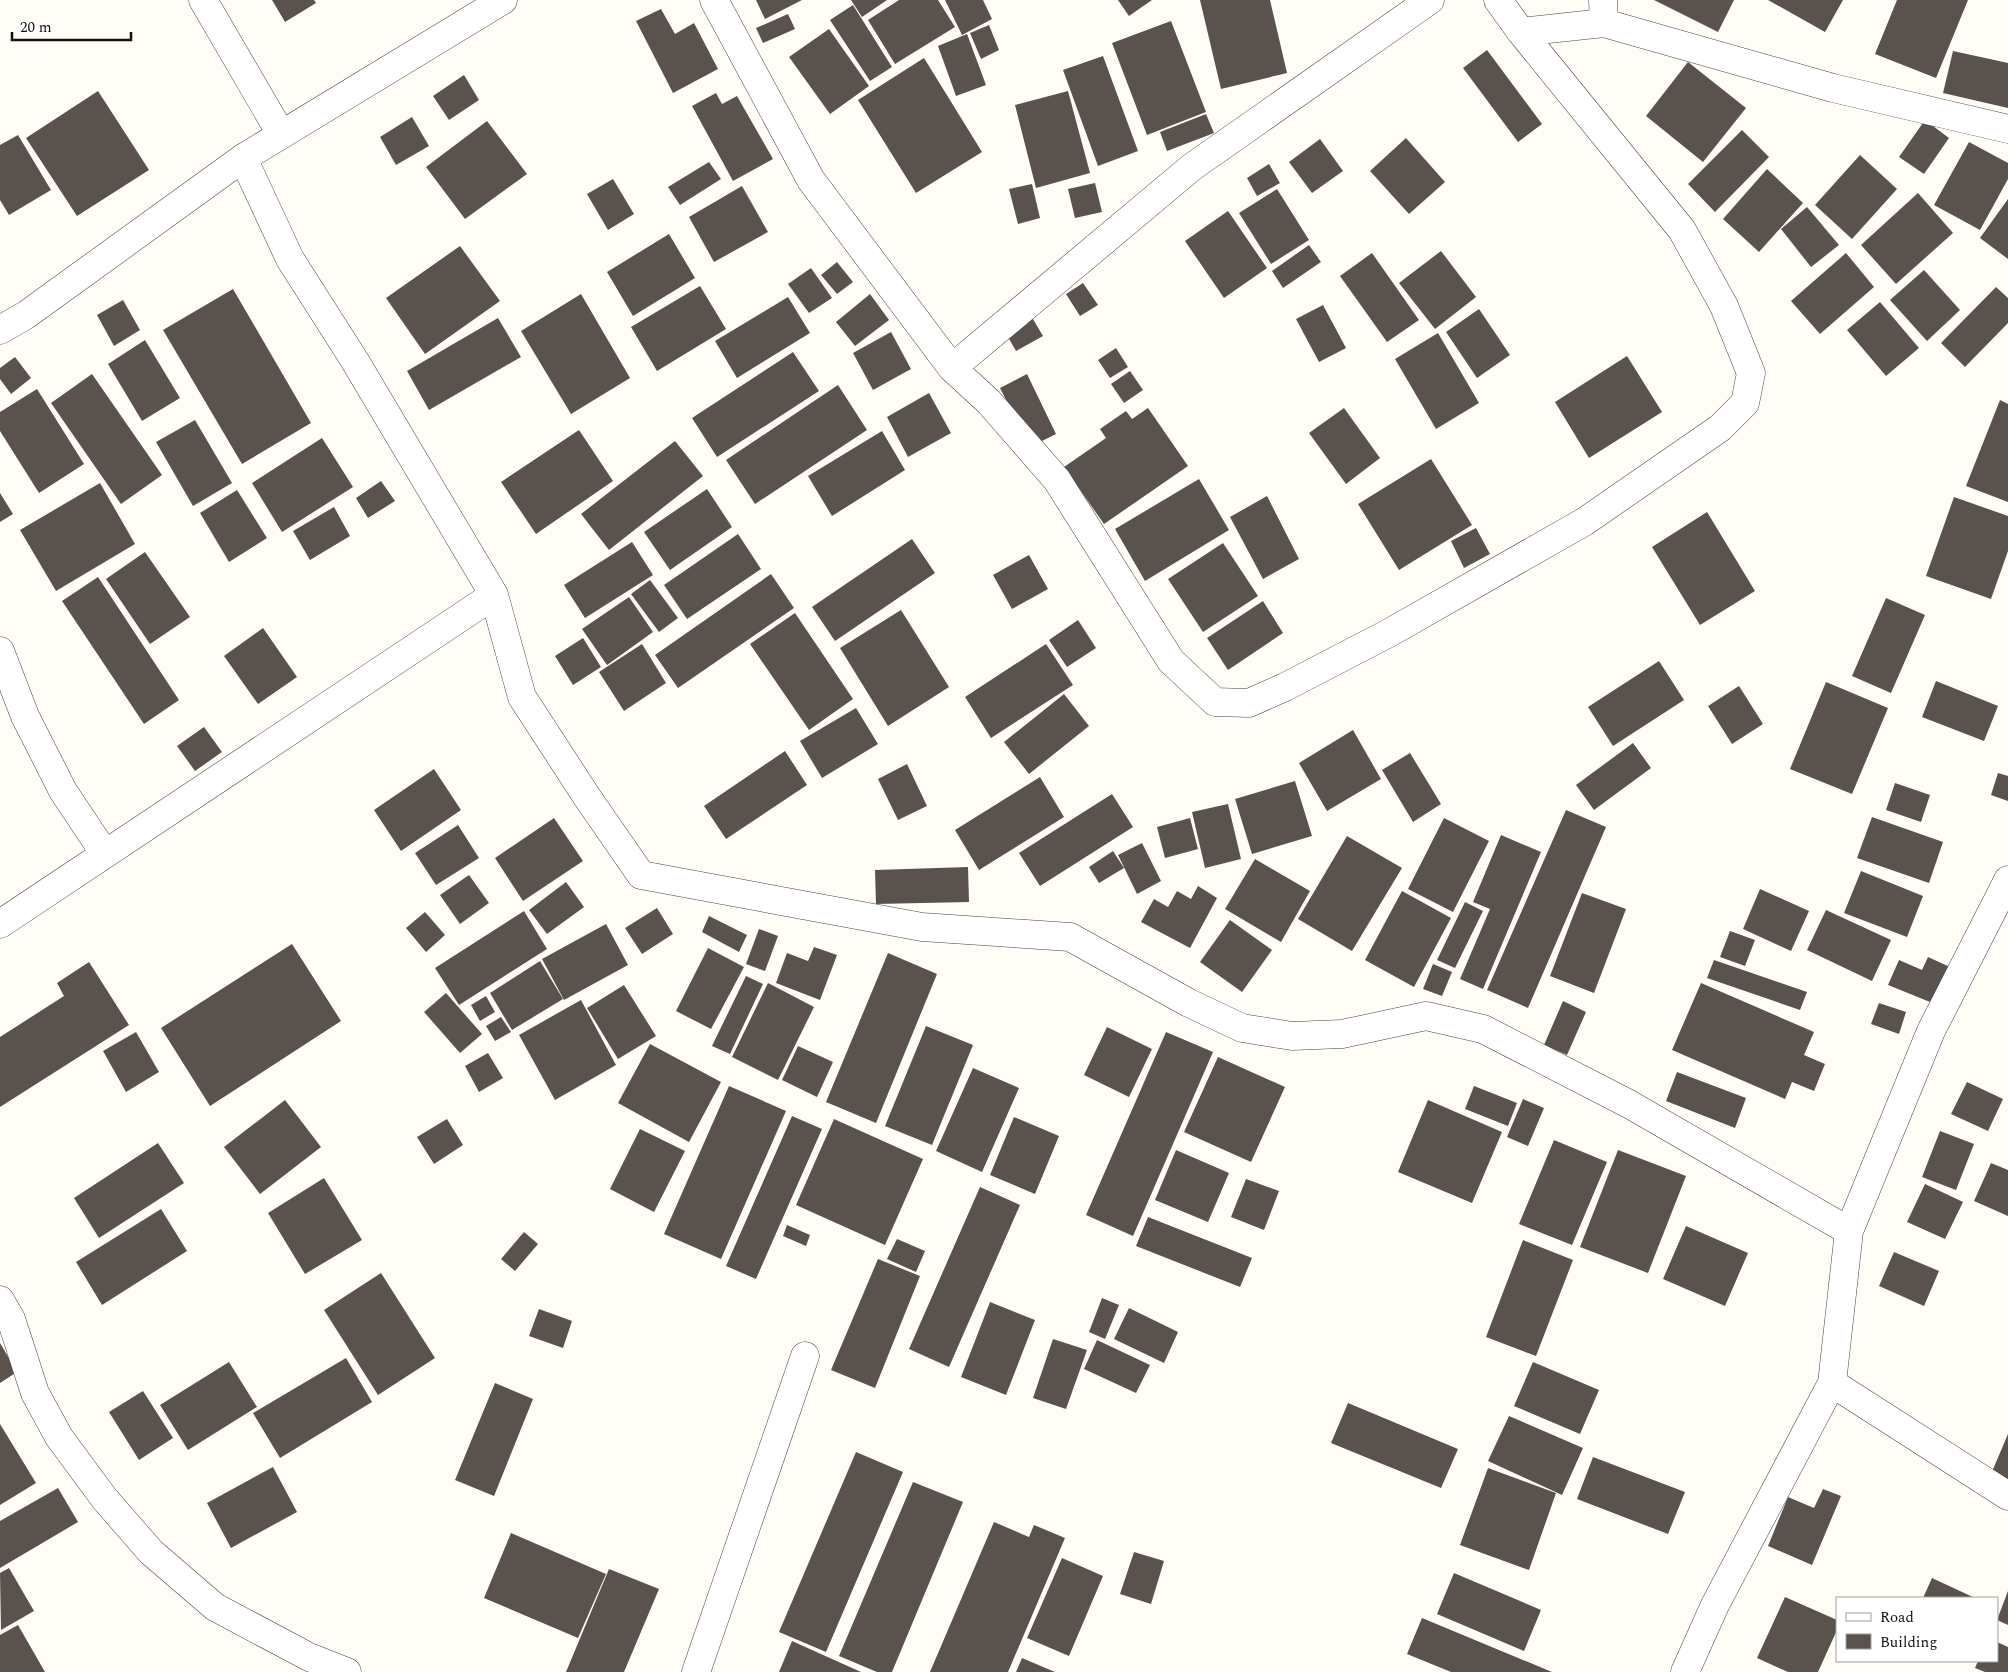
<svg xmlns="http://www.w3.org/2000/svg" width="2008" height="1672" font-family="Spectral,serif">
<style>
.building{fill:#5a524d}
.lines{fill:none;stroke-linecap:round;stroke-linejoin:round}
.street-casing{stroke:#444;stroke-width:29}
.street{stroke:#fff;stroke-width:28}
</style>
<rect width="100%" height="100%" fill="#fffdf5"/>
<!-- building -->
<path class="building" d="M272,0H314L316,3L285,22Z
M756,0H802L765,19Z
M851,0H887L862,17Z
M899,0H938L955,27L895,64L868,20Z
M945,0H983L992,19L962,35Z
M1118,0H1152L1129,16Z
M1200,0H1270L1287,73L1221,89Z
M1654,0H1734L1718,32Z
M1768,0H1843L1825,32Z
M1897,0H1968L1936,78L1875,54Z
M853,5L892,67L870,81L830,20Z
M661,9L675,34L694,23L718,69L673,93L636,21Z
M788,14L795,29L763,43L756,28Z
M1171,21L1206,112L1147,135L1112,43Z
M989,25L999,50L981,59L970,33Z
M829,29L869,86L830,114L789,57Z
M967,34L986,85L956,96L938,46Z
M1487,50L1542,124L1518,142L1463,68Z
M1953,51L2008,63V108L1943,93Z
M1103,56L1138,151L1098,166L1063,70Z
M924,58L982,152L916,193L858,100Z
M1688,62L1746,108L1703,162L1646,116Z
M464,75L479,100L449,120L433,96Z
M98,91L149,170L77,216L26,138Z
M1068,91L1090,173L1036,188L1015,105Z
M716,93L722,104L737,96L773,159L733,181L692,106Z
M1206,114L1214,133L1167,151L1160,132Z
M412,117L429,146L396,165L380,137Z
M1925,120L1949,138L1924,174L1899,157Z
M487,121L527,174L465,219L426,167Z
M1742,130L1769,157L1715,212L1688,184Z
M18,135L51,190L9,215L0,200V145Z
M1406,138L1445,182L1409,214L1370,171Z
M1320,139L1343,171L1312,193L1289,162Z
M1969,142L2008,163V179L1980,230L1934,205Z
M1860,155L1897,189L1852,239L1815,205Z
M709,162L721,179L680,205L668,187Z
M1269,164L1280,183L1257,196L1247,178Z
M1767,169L1803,203L1759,252L1723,219Z
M613,179L634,214L608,230L587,194Z
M1095,183L1102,212L1075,218L1068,189Z
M1032,184L1040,218L1018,224L1009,189Z
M742,186L768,232L714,262L689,217Z
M1277,189L1309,240L1271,264L1239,213Z
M1918,193L1953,233L1896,284L1861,245Z
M2008,199V259L1980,238Z
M1807,207L1839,245L1811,267L1781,229Z
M1228,211L1267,268L1224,298L1185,241Z
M669,234L695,278L633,316L607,272Z
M1309,245L1321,262L1283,288L1272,271Z
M460,246L500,301L425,354L386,298Z
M1441,251L1476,297L1435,329L1399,283Z
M1372,253L1419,320L1387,342L1340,276Z
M1846,253L1874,287L1820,334L1791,301Z
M837,262L853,282L837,294L821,275Z
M811,268L832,298L809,313L788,284Z
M1924,270L1960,310L1927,341L1890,300Z
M1083,283L1098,305L1080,316L1066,294Z
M700,286L726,329L657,371L631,327Z
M1996,287L2008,298V323L1965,367L1941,343Z
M233,289L311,423L242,464L163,330Z
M581,294L630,378L571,414L521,331Z
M870,294L889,320L855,346L836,322Z
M788,297L810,333L737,378L715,341Z
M123,300L140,330L114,346L97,315Z
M1880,302L1919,348L1886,376L1847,330Z
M1323,305L1346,348L1319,362L1296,319Z
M1479,309L1510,355L1477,378L1446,332Z
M1030,314L1043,336L1016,351L1004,330Z
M498,318L521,357L429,410L407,371Z
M891,332L911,369L873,390L853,353Z
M1438,333L1479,403L1436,429L1395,359Z
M145,340L180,398L142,421L108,364Z
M1116,348L1128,367L1110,378L1098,360Z
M793,352L819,391L717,457L692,418Z
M1627,356L1662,412L1589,458L1555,402Z
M15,357L31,378L11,394L0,379V368Z
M1130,371L1143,390L1124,403L1111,384Z
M92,374L162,475L121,504L51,403Z
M1027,374L1056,434L1030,447L1000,388Z
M838,385L867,430L755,504L726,460Z
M37,389L84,464L39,493L0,431V412Z
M929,393L951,433L908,457L887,417Z
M2000,400L2008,404V502L1966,486Z
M1148,408L1188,466L1104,524L1064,467L1106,438L1100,429L1126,411L1132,419Z
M1344,408L1380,458L1346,484L1309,433Z
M195,420L232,483L193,506L156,442Z
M579,430L613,481L536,534L501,482Z
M882,431L905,470L832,516L808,476Z
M322,438L353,487L282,532L252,483Z
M675,441L703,476L609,550L581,514Z
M1431,459L1472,525L1399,570L1358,504Z
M1199,479L1229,530L1145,581L1115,529Z
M381,481L395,501L368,518L356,498Z
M100,483L135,544L56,591L20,530Z
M707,489L732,527L670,570L644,532Z
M237,490L267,538L229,562L200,513Z
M0,493L13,514L0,522Z
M1267,496L1299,559L1263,579L1230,517Z
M1954,497L2008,516V551L1991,599L1926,576Z
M334,507L350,536L310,560L293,531Z
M1707,512L1755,591L1700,625L1652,547Z
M1476,528L1490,554L1464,568L1451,541Z
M738,534L761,569L687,619L664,585Z
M912,539L935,573L835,641L812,607Z
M632,542L653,575L585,618L564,585Z
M1223,543L1258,596L1203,632L1168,579Z
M145,552L190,617L150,644L106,579Z
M1029,555L1048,589L1012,609L993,575Z
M771,574L794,608L678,688L655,655Z
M98,577L179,700L144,724L62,601Z
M650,580L678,618L659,632L631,594Z
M629,597L653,632L607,665L582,629Z
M1886,598L1925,615L1891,693L1852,676Z
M1263,601L1283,633L1228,670L1207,638Z
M901,610L949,687L888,726L840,648Z
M795,613L853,699L809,730L750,644Z
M1078,620L1096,648L1067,667L1049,640Z
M263,628L297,677L258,704L224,656Z
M583,638L601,667L573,685L555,656Z
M642,644L666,683L624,711L599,672Z
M1046,644L1073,685L991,738L965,697Z
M1659,661L1684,700L1613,746L1588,707Z
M1936,681L1998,706L1984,741L1922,717Z
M1826,682L1888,708L1852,794L1790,769Z
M1739,686L1763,724L1732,744L1708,706Z
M1064,694L1089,726L1029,774L1004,742Z
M856,708L878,744L822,778L800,741Z
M204,727L222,752L195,771L177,746Z
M1353,730L1381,779L1327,811L1299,763Z
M1633,743L1651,768L1594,810L1576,785Z
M785,751L807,785L726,839L704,806Z
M1410,753L1441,804L1413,822L1382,770Z
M907,764L927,806L898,820L878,779Z
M434,769L461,810L401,851L374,810Z
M1998,773L2008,776V801L1991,795Z
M1040,777L1064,817L979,870L955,830Z
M1295,781L1312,836L1252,854L1235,799Z
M1895,783L1930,795L1921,822L1886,810Z
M1112,794L1133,827L1040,886L1019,853Z
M1228,804L1241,859L1205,868L1192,812Z
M1566,810L1606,827L1528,1008L1487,990Z
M1872,817L1943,842L1929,883L1857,858Z
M554,818L583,861L523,901L495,858Z
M1190,818L1198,849L1165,858L1157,827Z
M1444,818L1489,841L1453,912L1408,889Z
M458,825L479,858L436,885L415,853Z
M1501,835L1541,852L1483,989L1460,979L1490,909L1473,902Z
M1347,836L1402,868L1352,951L1298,919Z
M1142,843L1161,881L1137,894L1118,855Z
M1113,851L1124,868L1099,883L1089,867Z
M1255,859L1310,891L1281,942L1225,909Z
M968,867L969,902L876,904L875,870Z
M1861,871L1923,896L1907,937L1844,913Z
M469,875L489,903L460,924L440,895Z
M566,882L584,907L547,934L529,910Z
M1198,886L1217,898L1190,948L1141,922L1154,899L1168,907L1177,891L1191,899Z
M1760,889L1809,911L1791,951L1743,929Z
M1402,891L1451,918L1414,987L1365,960Z
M1582,893L1626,909L1594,993L1550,976Z
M1465,902L1483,911L1455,968L1437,960Z
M657,908L673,934L642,954L625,928Z
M1826,910L1891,940L1872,981L1807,950Z
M524,911L547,949L459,1005L435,968Z
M425,912L445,935L426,952L406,928Z
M709,916L747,935L739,952L702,932Z
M1230,920L1272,950L1242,992L1200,962Z
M606,924L628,965L564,1000L542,959Z
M759,929L778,936L765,971L746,964Z
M1730,931L1755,940L1745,966L1720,957Z
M292,944L341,1021L210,1106L161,1028Z
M814,947L837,955L820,1000L776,983L787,953L808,961Z
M708,948L744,967L711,1029L676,1011Z
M888,953L937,974L876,1123L826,1102Z
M1928,957L1950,967L1935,1004L1888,985L1899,960L1922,970Z
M1714,960L1807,992L1800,1010L1707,978Z
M540,961L563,999L512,1030L490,993Z
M89,962L129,1025L0,1107V1037L64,996L57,983Z
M1433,964L1452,972L1442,996L1423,989Z
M746,976L763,984L730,1054L712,1046Z
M768,983L814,1007L778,1080L732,1057Z
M1701,983L1814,1032L1804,1055L1825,1064L1814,1091L1792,1082L1785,1099L1672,1050Z
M624,985L656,1036L618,1059L587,1008Z
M446,993L482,1034L460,1053L424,1012Z
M486,996L495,1012L480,1021L471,1005Z
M581,1000L616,1065L555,1100L519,1035Z
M1563,1001L1586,1012L1567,1055L1544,1045Z
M1879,1003L1906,1012L1899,1034L1871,1024Z
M501,1017L511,1032L495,1041L486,1026Z
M926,1026L973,1045L932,1145L885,1126Z
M1107,1027L1152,1049L1129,1097L1084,1075Z
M136,1032L159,1072L126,1092L103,1051Z
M1166,1032L1213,1052L1133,1236L1086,1215Z
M650,1044L721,1082L689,1142L618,1103Z
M798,1046L833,1062L817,1097L782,1080Z
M488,1053L503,1078L479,1092L465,1066Z
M1218,1057L1285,1087L1251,1162L1184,1132Z
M973,1068L1019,1088L982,1172L936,1151Z
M1677,1072L1746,1098L1735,1128L1666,1101Z
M1967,1082L2003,1099L1988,1131L1951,1114Z
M729,1086L786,1111L721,1259L664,1234Z
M1474,1086L1517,1103L1508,1126L1465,1109Z
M1523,1099L1544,1108L1528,1146L1507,1137Z
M285,1100L321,1147L260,1194L224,1147Z
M1428,1100L1502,1132L1472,1203L1398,1172Z
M792,1116L822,1129L756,1279L726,1266Z
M1014,1117L1059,1136L1035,1194L990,1175Z
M447,1119L463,1145L434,1164L417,1137Z
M834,1119L923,1159L885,1245L796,1205Z
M640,1129L685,1151L654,1212L610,1189Z
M1940,1131L1974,1144L1956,1190L1922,1177Z
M1554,1140L1607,1162L1572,1245L1519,1224Z
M158,1143L184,1183L99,1238L74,1198Z
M1176,1150L1229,1173L1208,1222L1155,1200Z
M1618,1150L1686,1176L1648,1273L1580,1247Z
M1991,1163L2008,1170V1216L1974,1201Z
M324,1178L362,1240L305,1274L268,1213Z
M1246,1179L1279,1191L1264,1230L1231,1217Z
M1925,1184L1963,1202L1945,1239L1907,1222Z
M980,1187L1020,1205L949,1367L909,1349Z
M161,1209L187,1251L102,1305L76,1262Z
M1148,1217L1252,1258L1240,1287L1136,1246Z
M787,1225L810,1235L806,1246L783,1236Z
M1686,1226L1748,1253L1725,1306L1663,1279Z
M524,1232L538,1244L515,1271L501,1259Z
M897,1239L925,1251L916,1272L887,1259Z
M1523,1240L1573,1260L1536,1356L1486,1337Z
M1894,1252L1939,1271L1924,1306L1879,1286Z
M878,1259L920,1276L875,1388L831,1370Z
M381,1273L435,1358L378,1395L324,1310Z
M1102,1298L1119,1305L1105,1339L1089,1332Z
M990,1302L1035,1320L1006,1395L961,1377Z
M1129,1308L1178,1332L1164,1363L1114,1339Z
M539,1309L572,1321L563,1348L529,1336Z
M1053,1339L1087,1350L1066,1409L1033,1398Z
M1097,1340L1150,1365L1136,1393L1084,1369Z
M0,1343L17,1372L0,1383Z
M346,1358L372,1402L280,1458L253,1413Z
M229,1362L257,1407L188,1450L160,1405Z
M1533,1362L1599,1390L1580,1434L1514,1406Z
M495,1383L533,1399L494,1496L455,1480Z
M143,1391L173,1438L139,1460L109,1412Z
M1348,1403L1458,1449L1441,1488L1331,1443Z
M1509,1416L1583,1448L1562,1495L1488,1461Z
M0,1424L36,1483L0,1505Z
M2008,1434V1481L1991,1474Z
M856,1452L903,1472L826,1652L779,1632Z
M1593,1457L1685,1492L1668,1534L1577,1499Z
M273,1467L297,1512L231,1548L207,1503Z
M1488,1468L1556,1493L1529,1570L1460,1545Z
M913,1482L963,1502L892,1672H877L839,1656Z
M58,1488L78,1522L0,1568V1521Z
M1823,1489L1841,1496L1812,1565L1768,1546L1788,1497L1814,1508Z
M994,1522L1029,1537L1034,1525L1065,1538L1008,1672H930Z
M511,1533L606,1574L578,1638L484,1598Z
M1134,1552L1164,1561L1151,1604L1120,1594Z
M1062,1558L1103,1576L1069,1656L1027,1638Z
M9,1568L34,1611L1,1630L0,1573Z
M609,1569L659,1589L624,1672H566Z
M1454,1573L1541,1610L1524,1651L1437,1614Z
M1932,1578L1975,1598H1923Z
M2008,1591V1625L1997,1620Z
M1785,1597L1837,1620V1630L1818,1672H1788L1757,1658Z
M1422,1618L1552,1672H1451L1407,1654Z
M18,1625L45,1672H0V1635Z
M792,1641L861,1672H779Z
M1997,1642L2008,1647V1672H1985L1975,1668L1978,1661H1997Z
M1022,1658L1055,1672H1016Z"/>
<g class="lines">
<defs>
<path id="street" d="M203,0L281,134
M714,0L811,180L952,368L989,402L1057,480L1171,661L1215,702L1249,703L1285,687L1389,633L1584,522L1720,428L1745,403L1751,373L1724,306L1682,230L1521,32L1498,0
M1603,0L1604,23
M1521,32L1604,23L1833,88L2008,129
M243,158L290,259L355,361L494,595L522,697L587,797L641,875L922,927L1070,937L1189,1003L1242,1028L1292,1036L1342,1034L1426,1016L1483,1029L1629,1104L1849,1231
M0,330L26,315L243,158L503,0
M952,368L1192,167L1430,0
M0,651L25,716L63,791L105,854
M0,924L494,595
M0,1300L11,1319L35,1393L59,1437L104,1498L151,1552L215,1607L309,1657L347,1672
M1832,1383L2008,1496
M696,1672L805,1356
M1685,1672L1715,1605L1832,1383L1849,1231L1931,1031L2008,880"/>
</defs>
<!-- street casing -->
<use href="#street" class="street-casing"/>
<!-- street -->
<use href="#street" class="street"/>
</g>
<!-- legend -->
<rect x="1836" y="1597" width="162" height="65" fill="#ffffff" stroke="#a0a0a0"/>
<rect x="1846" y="1613" width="25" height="8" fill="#ffffff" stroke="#a0a0a0"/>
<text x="1880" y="1622" font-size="15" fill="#111111">Road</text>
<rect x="1846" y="1634" width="25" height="15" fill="#5a524d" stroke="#a0a0a0"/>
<text x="1880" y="1647" font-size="15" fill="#111111">Building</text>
<!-- scale -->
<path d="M12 32v8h119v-8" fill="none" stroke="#111111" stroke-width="2.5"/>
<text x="20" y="32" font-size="15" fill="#111111" stroke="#ffffff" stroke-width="4" paint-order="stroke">20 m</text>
</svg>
